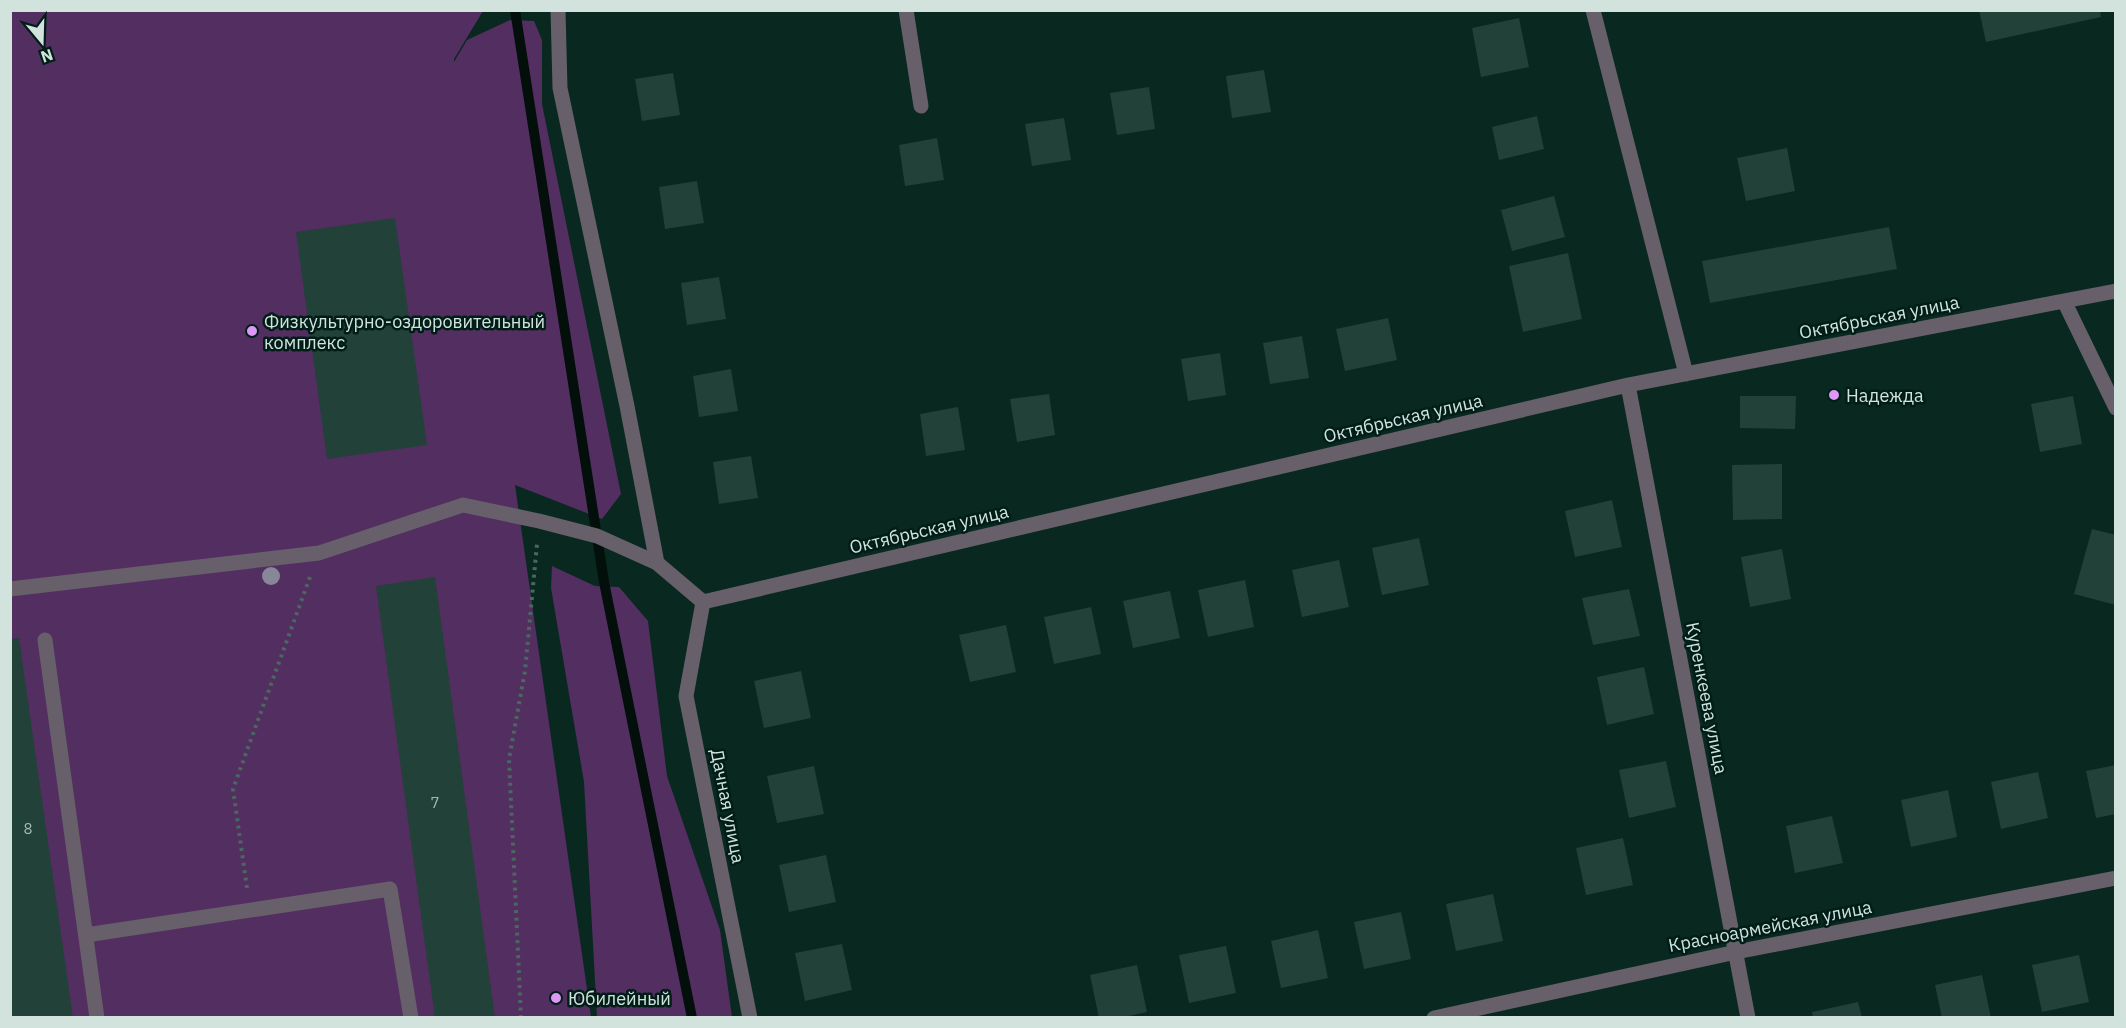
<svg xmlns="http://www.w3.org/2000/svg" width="2126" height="1028" font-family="'IBM Plex Sans',sans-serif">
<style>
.green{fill:#532e61}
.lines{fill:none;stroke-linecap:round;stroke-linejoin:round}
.stream{stroke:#030f0b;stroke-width:10}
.building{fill:#224138}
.path{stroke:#4c675f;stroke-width:4;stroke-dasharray:3 4.5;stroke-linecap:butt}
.minor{stroke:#675f6a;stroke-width:15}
.tree{fill:#878798}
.poi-dot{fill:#db99f5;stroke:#001e17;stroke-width:2}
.labels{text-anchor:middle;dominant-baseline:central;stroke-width:5;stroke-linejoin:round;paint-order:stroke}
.number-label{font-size:15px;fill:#a6bab4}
.street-label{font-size:18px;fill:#d2e3dd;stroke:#001e17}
.poi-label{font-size:18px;fill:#d2e3dd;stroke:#001e17;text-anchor:start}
</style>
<rect width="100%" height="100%" fill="#082820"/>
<!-- green -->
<path class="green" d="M10,11H483L454,59V62L467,40L510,20L534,21L542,40V104L621,494L602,519L515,485L591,1017H11Z
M552,566L595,586L619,587L648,621L667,776L720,930L732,1017H597L584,782L551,588Z"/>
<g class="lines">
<!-- stream -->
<path class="stream" d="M515,10L604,582L692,1018"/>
</g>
<!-- building -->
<path class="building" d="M1979,10H2100L2101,17L1986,42Z
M1519,18L1529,67L1481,77L1472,28Z
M1264,70L1271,112L1232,118L1226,76Z
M673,73L680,115L642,121L635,79Z
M1149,87L1155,129L1117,135L1110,93Z
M1537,116L1544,149L1499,160L1492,127Z
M1064,118L1071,160L1032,166L1025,124Z
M937,138L944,180L905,186L899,145Z
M1787,148L1795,191L1746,201L1737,158Z
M697,181L704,223L665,229L659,187Z
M1554,196L1565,237L1512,251L1501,210Z
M395,218L427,445L327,459L296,232Z
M1889,227L1897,269L1710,303L1702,261Z
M1568,253L1582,319L1523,332L1509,266Z
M719,277L726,319L687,325L681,283Z
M1388,318L1397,360L1345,371L1336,329Z
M1302,336L1309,378L1270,384L1263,343Z
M1220,353L1226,395L1188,401L1181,359Z
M731,369L738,411L699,417L693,376Z
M1049,394L1055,435L1017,442L1010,399Z
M1740,396H1796L1795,429L1740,428Z
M2073,396L2082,444L2040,452L2031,404Z
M958,407L965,450L926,456L920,414Z
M751,456L758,498L719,504L713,462Z
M1782,464V519L1733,520L1732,465Z
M1612,500L1622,547L1575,557L1565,511Z
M2092,529L2116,535V605L2074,594Z
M1419,538L1429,585L1382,595L1372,548Z
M1782,549L1791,599L1750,607L1741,557Z
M1339,560L1349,607L1302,617L1292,570Z
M435,577L495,1018H435L376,586Z
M1245,580L1254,627L1208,637L1198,590Z
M1629,589L1640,636L1593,645L1582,598Z
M1170,591L1180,638L1133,648L1123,601Z
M1091,607L1101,654L1054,664L1044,617Z
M1006,625L1016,672L970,682L959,635Z
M19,638L73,1018H10V639Z
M1644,667L1654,714L1607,725L1597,677Z
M801,671L811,718L764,728L754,681Z
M1666,761L1676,807L1629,818L1619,770Z
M2116,765V814L2096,818L2086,771Z
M814,766L824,814L777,823L767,776Z
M2038,772L2048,818L2001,829L1991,782Z
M1948,790L1957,837L1911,847L1901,800Z
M1832,816L1843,863L1795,873L1786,826Z
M1623,838L1633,885L1586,895L1576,848Z
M826,855L836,902L789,912L779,865Z
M1493,894L1503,941L1456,951L1446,904Z
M1401,912L1411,959L1364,969L1354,922Z
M1318,930L1328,978L1281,988L1271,941Z
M842,944L852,990L805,1001L795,953Z
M1226,946L1236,993L1189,1003L1179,955Z
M2079,955L2089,1002L2042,1012L2032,965Z
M1137,965L1147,1012L1120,1018H1099L1090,975Z
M1982,975L1991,1018H1942L1935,985Z
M1858,1002L1862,1018H1813L1812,1012Z"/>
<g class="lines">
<!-- path -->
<path class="path" d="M247,888L233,789L310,577
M521,1018L509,759L525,671L537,544"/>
<!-- minor -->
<path class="minor" d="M558,10L560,88L627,406L657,563L703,602
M906,10L921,106
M1593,10L1686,374
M2064,301L2116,408
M1628,385L1748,1018
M10,589L319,553L463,505L539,521L597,536L657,563
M703,602L1628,385L2116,291
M703,602L686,696L750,1018
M45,640L97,1018
M86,935L390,889L411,1018
M1434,1018L1736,952L2116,878"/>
</g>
<!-- trees -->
<circle class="tree" cx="271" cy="576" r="9"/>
<!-- markers -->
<g class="poi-dot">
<circle cx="252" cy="331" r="6"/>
<circle cx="1834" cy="395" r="6"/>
<circle cx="556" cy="998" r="6"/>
</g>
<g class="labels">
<!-- number labels -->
<g class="number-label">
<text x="435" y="802">7</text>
<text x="28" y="828">8</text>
</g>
<!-- street labels -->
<g class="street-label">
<text transform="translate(1879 317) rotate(-11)">Октябрьская улица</text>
<text transform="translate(1403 418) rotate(-13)">Октябрьская улица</text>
<text transform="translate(929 529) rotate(-13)">Октябрьская улица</text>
<text transform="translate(1707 698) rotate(79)">Куренкеева улица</text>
<text transform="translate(728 806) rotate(79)">Дачная улица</text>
<text transform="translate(1770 926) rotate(-11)">Красноармейская улица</text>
</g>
<!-- poi labels -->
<g class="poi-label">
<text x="264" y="321">Физкультурно-оздоровительный<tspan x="264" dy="21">комплекс</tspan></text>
<text x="1846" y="395">Надежда</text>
<text x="568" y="998">Юбилейный</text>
</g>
</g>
<!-- border -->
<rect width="2126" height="1028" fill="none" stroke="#d2e3dd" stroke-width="24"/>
<!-- north arrow -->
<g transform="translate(42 42) rotate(161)" stroke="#001e17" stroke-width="4.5" paint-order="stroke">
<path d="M0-4.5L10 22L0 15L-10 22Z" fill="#d2e3dd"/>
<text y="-9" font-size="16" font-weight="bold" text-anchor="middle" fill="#d2e3dd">N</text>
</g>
</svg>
